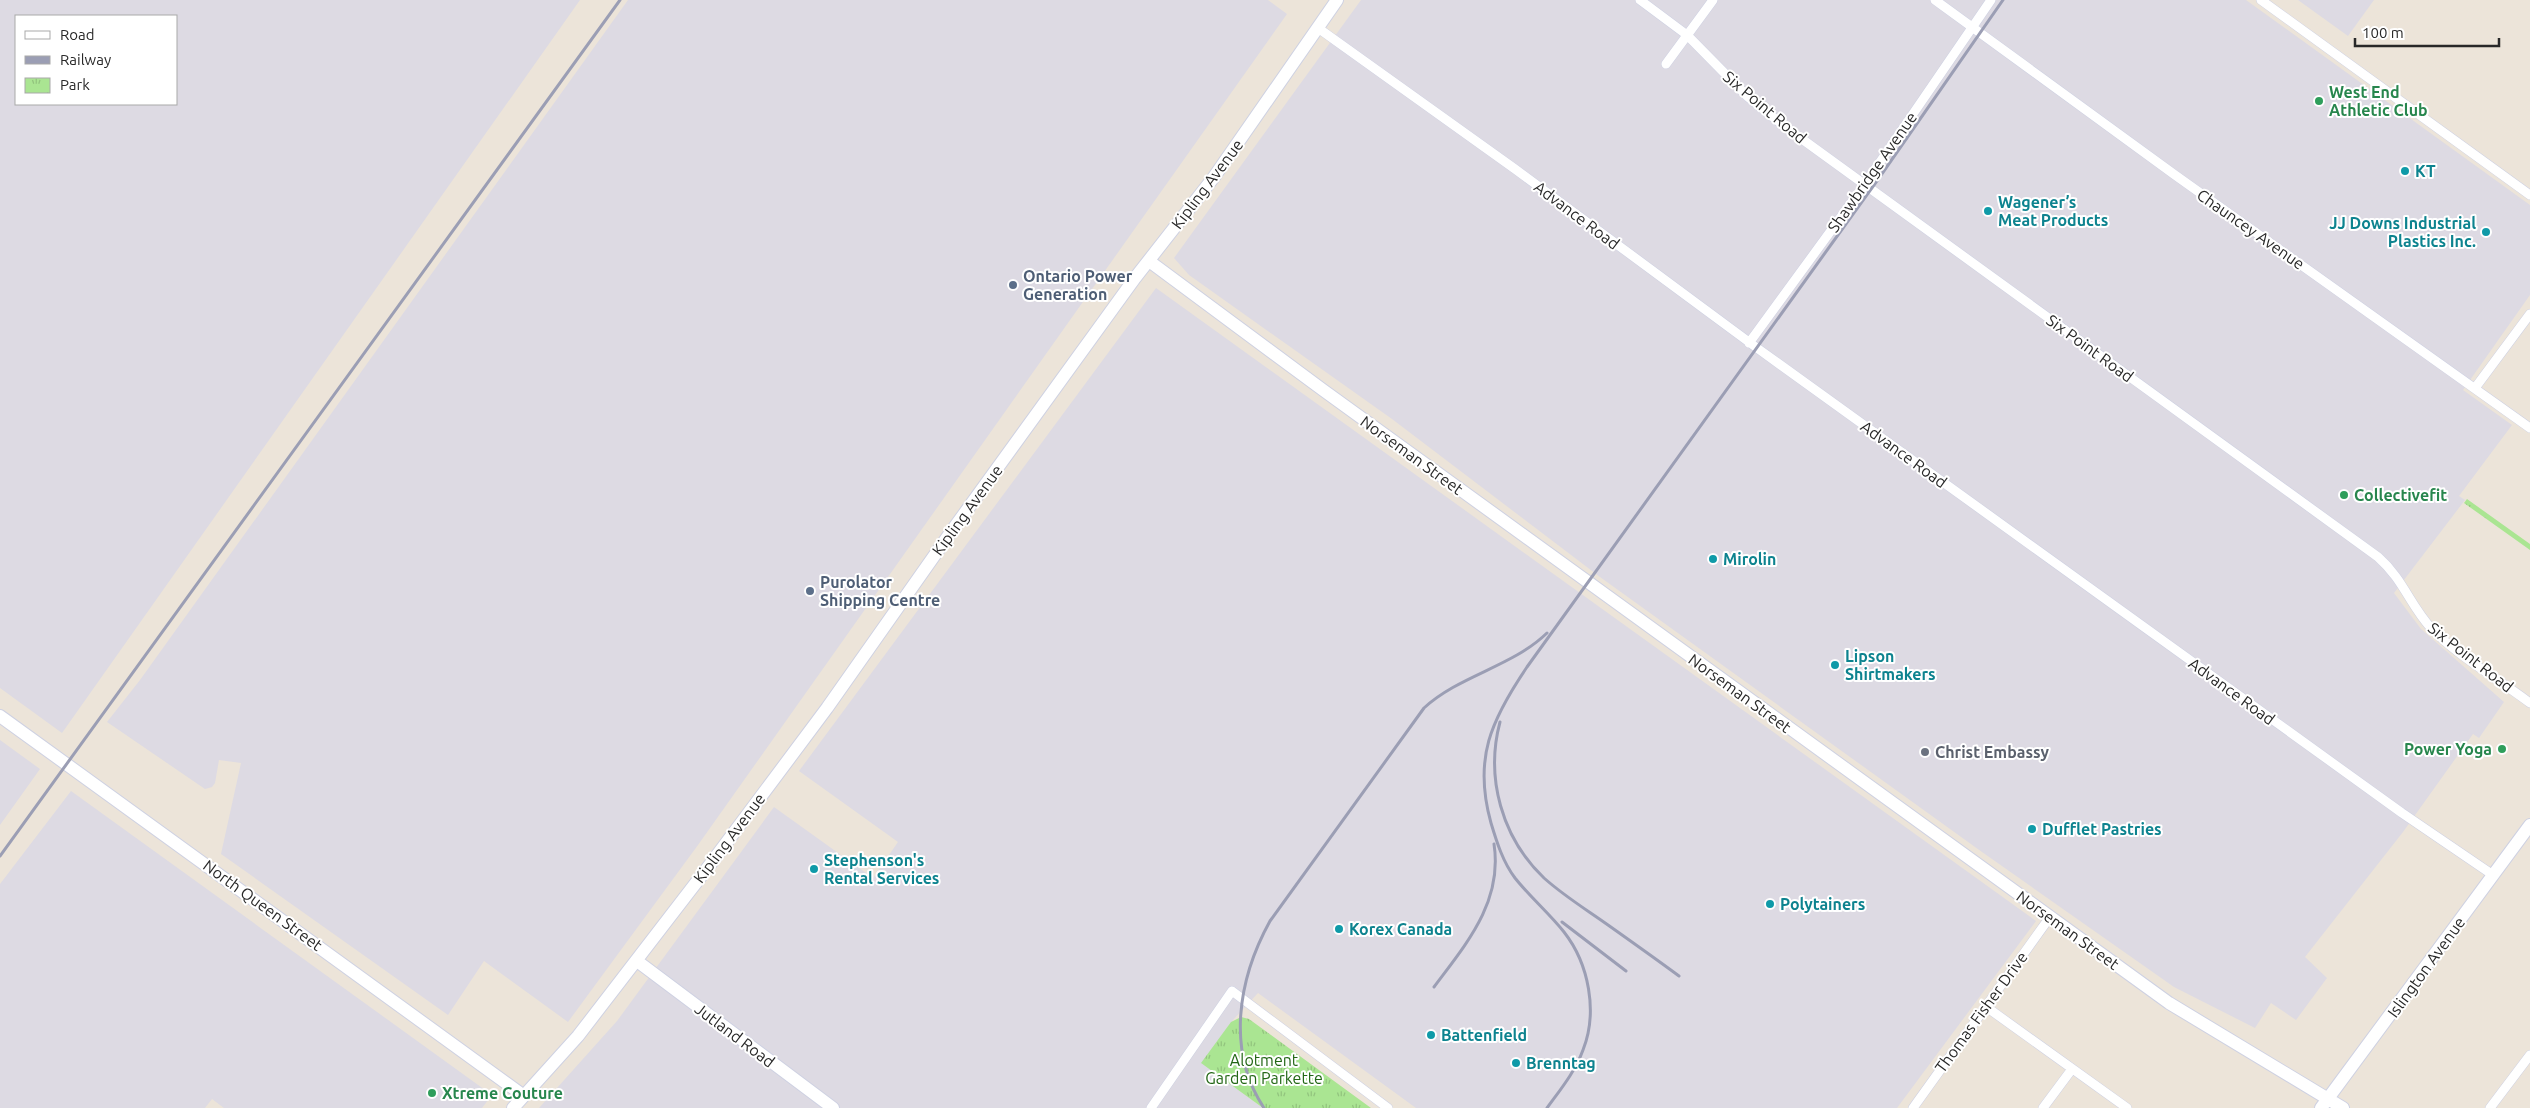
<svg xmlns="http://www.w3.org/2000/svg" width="2530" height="1108" font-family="Ubuntu,sans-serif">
<defs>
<pattern id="park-tufts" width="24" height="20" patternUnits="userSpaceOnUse" patternTransform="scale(1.25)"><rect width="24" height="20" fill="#aae592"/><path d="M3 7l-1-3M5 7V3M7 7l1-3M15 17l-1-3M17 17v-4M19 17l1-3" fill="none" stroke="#92c47e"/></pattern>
</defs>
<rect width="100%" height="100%" fill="#ece4d9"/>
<path fill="#dddae3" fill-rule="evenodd" d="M0,0H580L62,733L0,688ZM16,16H176V104H16Z
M628,0H1268L1287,14L698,845L568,1022L484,961L448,1015L221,854L241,763L219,760L215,783L212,787L205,789L107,722L140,680Z
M1361,0H2246L2530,205V295L2463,390L2512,425L2459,496L2465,500L2394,593L2421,629L2504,702L2479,738L2473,734L2403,832L2305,957L2327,978L2296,1020L2271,1003L2255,1028L2174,987L1982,852L1600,577L1392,419L1189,275L1174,258Z
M2298,0H2374L2348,36Z
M1156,288L2036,921L1897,1108H1416L1258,993L1233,1020L1202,1063L1263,1108H539L617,1021L774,807L873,878L898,842L799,771Z
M0,740L40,769L0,825Z
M71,791L492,1095L482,1108H224L212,1099L205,1108H0V884Z"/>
<path fill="url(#park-tufts)" d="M2467,499L2530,544V550L2464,503Z
M1241,1017L1249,1019L1371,1108H1263L1201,1063L1231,1022Z"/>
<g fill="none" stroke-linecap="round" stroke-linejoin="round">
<g stroke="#ced1e2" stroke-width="10">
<path id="street" d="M1640,0L1687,35L1748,97L1784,126L2378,557C2403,579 2410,605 2431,628C2455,654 2501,681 2530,703
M1935,0L2175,175L2530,428
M2261,0L2530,195
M1318,28L1515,169L1757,348L2402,813L2493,875
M1666,64L1713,0
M1749,343L1865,184L1991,0
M2475,388L2530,314
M1985,1006L2127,1108
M1151,1108L1232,991L1388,1108
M1913,1108L2050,917
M2043,1108L2072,1069
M2490,1108L2530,1055"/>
</g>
<g stroke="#ced1e2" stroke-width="14">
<path id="secondary" d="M1149,261L1323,390L2169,1003L2343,1108
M0,716L524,1096
M637,961L833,1108
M513,1108L578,1036L712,862L827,708L951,532L1135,278L1214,177L1337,0
M2321,1108L2530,825"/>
</g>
<use href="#street" stroke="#fff" stroke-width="9"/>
<use href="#secondary" stroke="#fff" stroke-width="12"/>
<path stroke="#9b9eb4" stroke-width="3" d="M1500,722C1485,778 1502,838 1544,878C1564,896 1587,910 1608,925C1632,942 1656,959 1679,976
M0,856L620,0
M1562,922L1626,971
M1434,987C1466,944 1503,902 1494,844
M1264,1108C1226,1051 1238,979 1270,921L1424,708C1460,675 1512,667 1547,633
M1547,1108C1560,1090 1575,1072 1583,1050C1598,1012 1589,964 1564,932C1549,913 1530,897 1515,878C1503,862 1497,843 1491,823C1473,759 1491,720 1527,667L1879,178L2003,0"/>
</g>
<g fill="#2e9e5b" stroke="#fff" stroke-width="2">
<circle cx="2319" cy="101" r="5"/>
<circle cx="2344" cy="495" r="5"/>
<circle cx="2502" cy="749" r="5"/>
<circle cx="432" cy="1093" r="5"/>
</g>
<g fill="#0f9aa8" stroke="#fff" stroke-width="2">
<circle cx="2405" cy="171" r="5"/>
<circle cx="1988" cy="211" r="5"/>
<circle cx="2486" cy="232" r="5"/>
<circle cx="1713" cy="559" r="5"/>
<circle cx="1835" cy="665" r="5"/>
<circle cx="2032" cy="829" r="5"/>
<circle cx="814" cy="869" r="5"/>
<circle cx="1770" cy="904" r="5"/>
<circle cx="1339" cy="929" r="5"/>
<circle cx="1431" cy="1035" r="5"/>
<circle cx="1516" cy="1063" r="5"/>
</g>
<g fill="#5c6f8a" stroke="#fff" stroke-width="2">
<circle cx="1013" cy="285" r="5"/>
<circle cx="810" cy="591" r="5"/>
</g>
<circle fill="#6b7280" stroke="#fff" stroke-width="2" cx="1925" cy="752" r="5"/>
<g text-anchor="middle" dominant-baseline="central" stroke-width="4" stroke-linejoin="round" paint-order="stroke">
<g font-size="16" font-weight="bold" fill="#27864d" stroke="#fff" text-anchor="start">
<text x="2329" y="92">West End<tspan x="2329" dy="18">Athletic Club</tspan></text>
<text x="2354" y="495">Collectivefit</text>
<text x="2492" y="749" text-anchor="end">Power Yoga</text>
<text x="442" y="1093">Xtreme Couture</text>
</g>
<g font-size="16" fill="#282828" stroke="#fff">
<text transform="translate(1765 107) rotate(40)">Six Point Road</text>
<text transform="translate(1872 172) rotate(-55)">Shawbridge Avenue</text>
<text transform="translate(1207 184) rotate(-53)">Kipling Avenue</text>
<text transform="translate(1577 215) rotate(37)">Advance Road</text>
<text transform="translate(2251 229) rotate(35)">Chauncey Avenue</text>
<text transform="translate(2090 348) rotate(36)">Six Point Road</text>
<text transform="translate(1904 454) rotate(36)">Advance Road</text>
<text transform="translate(1412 455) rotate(36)">Norseman Street</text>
<text transform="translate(967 510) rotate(-54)">Kipling Avenue</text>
<text transform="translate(2471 657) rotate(38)">Six Point Road</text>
<text transform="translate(2232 691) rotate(36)">Advance Road</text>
<text transform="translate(1740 693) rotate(36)">Norseman Street</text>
<text transform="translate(729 838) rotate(-53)">Kipling Avenue</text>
<text transform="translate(263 905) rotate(36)">North Queen Street</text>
<text transform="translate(2068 930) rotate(36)">Norseman Street</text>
<text transform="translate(2426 967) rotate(-54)">Islington Avenue</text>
<text transform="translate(1981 1012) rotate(-54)">Thomas Fisher Drive</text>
<text transform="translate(735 1035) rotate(37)">Jutland Road</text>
</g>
<g font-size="16" font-weight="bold" fill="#0d838f" stroke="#fff" text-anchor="start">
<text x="2415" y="171">KT</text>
<text x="1998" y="202">Wagener’s<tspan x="1998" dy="18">Meat Products</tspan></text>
<text x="2476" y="223" text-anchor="end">JJ Downs Industrial<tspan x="2476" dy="18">Plastics Inc.</tspan></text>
<text x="1723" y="559">Mirolin</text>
<text x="1845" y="656">Lipson<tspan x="1845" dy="18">Shirtmakers</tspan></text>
<text x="2042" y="829">Dufflet Pastries</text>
<text x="824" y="860">Stephenson's<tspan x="824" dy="18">Rental Services</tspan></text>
<text x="1780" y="904">Polytainers</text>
<text x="1349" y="929">Korex Canada</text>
<text x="1441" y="1035">Battenfield</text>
<text x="1526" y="1063">Brenntag</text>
</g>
<g font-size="16" font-weight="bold" fill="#4e5e75" stroke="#fff" text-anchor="start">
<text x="1023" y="276">Ontario Power<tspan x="1023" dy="18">Generation</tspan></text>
<text x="820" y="582">Purolator<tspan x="820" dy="18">Shipping Centre</tspan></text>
</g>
<g font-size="16" font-weight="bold" fill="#5b616d" stroke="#fff" text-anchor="start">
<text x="1935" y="752">Christ Embassy</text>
</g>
<g font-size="16" fill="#236716" stroke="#fff">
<text x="1264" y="1060">Alotment<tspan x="1264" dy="18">Garden Parkette</tspan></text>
</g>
</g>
<rect x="15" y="15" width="162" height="90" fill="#ffffff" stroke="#a9a9a9"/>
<rect x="25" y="31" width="25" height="8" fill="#ffffff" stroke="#a9a9a9"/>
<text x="60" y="40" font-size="15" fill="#282828">Road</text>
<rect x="25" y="56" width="25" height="8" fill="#9b9eb4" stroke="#a9a9a9"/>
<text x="60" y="65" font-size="15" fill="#282828">Railway</text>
<rect x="25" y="78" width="25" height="15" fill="url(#park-tufts)" stroke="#a9a9a9"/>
<text x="60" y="90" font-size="15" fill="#282828">Park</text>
<path d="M2355 38v8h144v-8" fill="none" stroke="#282828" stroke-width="2.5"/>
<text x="2362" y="38" font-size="15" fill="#282828" stroke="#ffffff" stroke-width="4" paint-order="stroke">100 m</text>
</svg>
